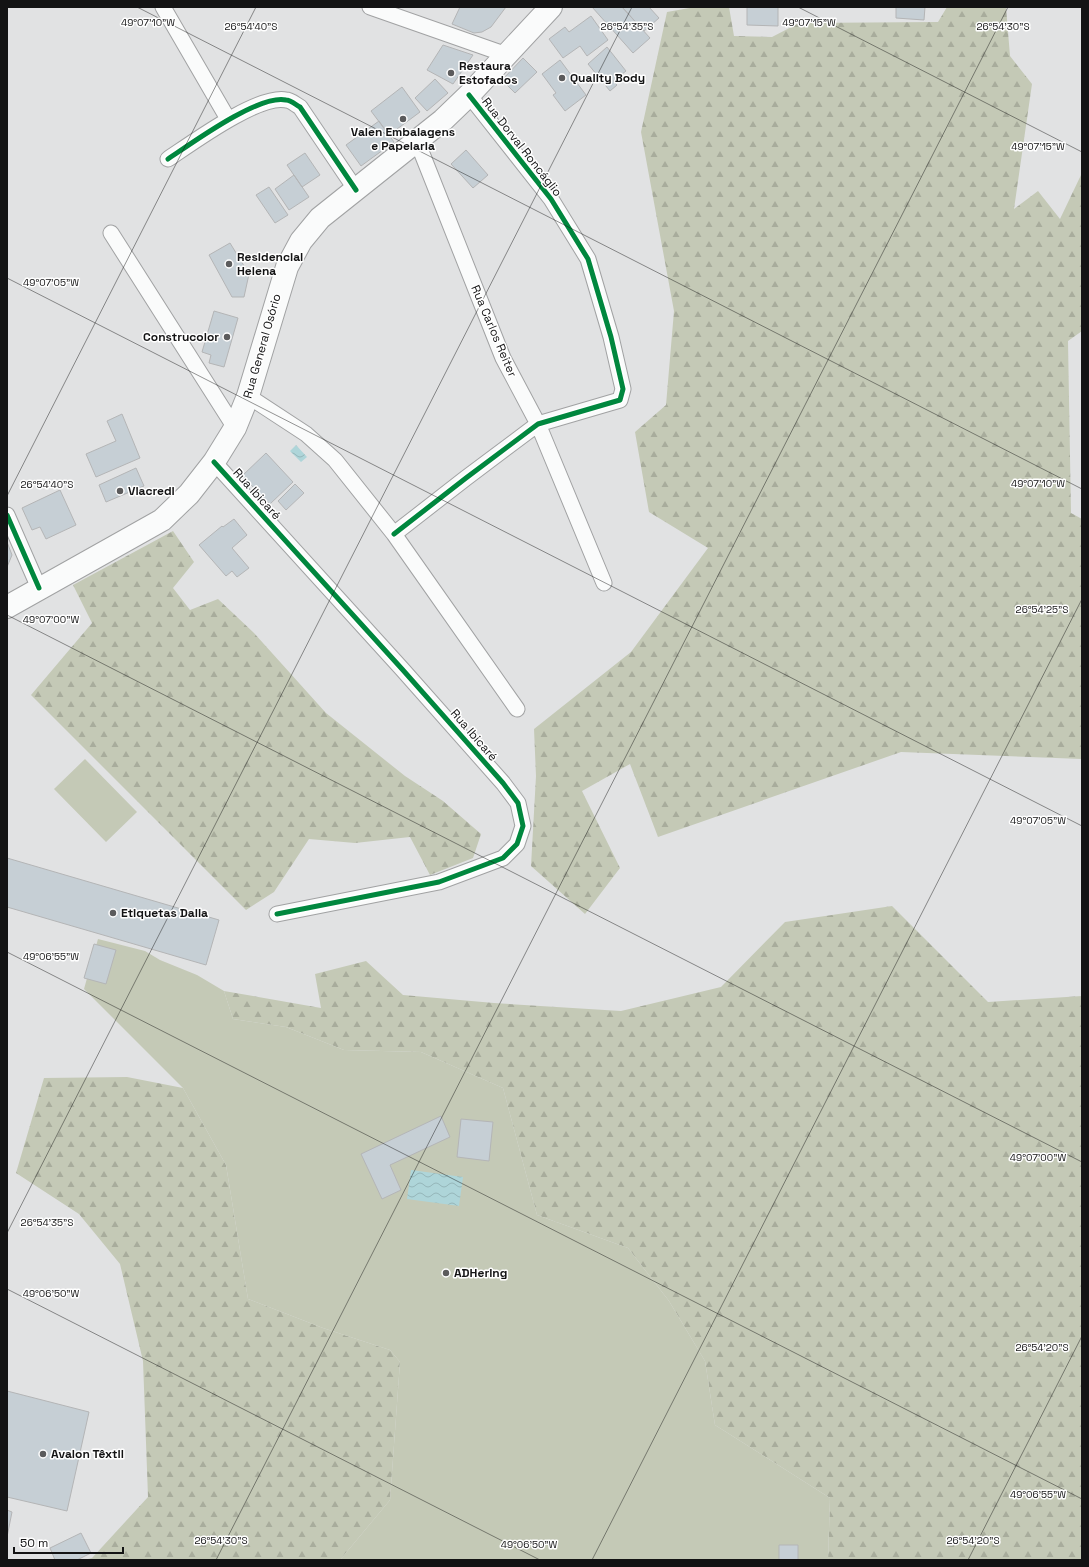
<svg xmlns="http://www.w3.org/2000/svg" width="1089" height="1567" font-family="'Space Grotesk',sans-serif">
<defs>
<pattern id="forest-firs" width="22" height="20" patternUnits="userSpaceOnUse"><rect width="22" height="20" fill="#c4c9b6"/><path d="M5 1l3.5 6h-7zM16 11l3.5 6h-7z" fill="#a8ac9c"/></pattern>
<pattern id="water-waves" width="16" height="10" patternUnits="userSpaceOnUse"><rect width="16" height="10" fill="#aed5d9"/><path d="M0 5q4-4 8 0t8 0" fill="none" stroke="#95b6b9"/></pattern>
</defs>
<rect width="100%" height="100%" fill="#e1e2e3"/>
<path fill="url(#forest-firs)" d="M695,7H729L734,36L772,37L799,23L938,22L947,7H1006L1010,56L1032,84L1014,209L1038,191L1060,219L1081,175L1082,177V331L1068,341L1071,513L1082,519V759L901,752L658,837L630,764L582,791L620,868L585,914L531,866L536,776L534,729L631,652L708,548L649,512L635,432L666,405L674,311L641,132L667,12Z
M173,531L194,562L173,588L190,610L218,599L254,633L326,713L405,776L443,801L481,834L473,858L430,875L410,837L355,843L309,839L274,892L246,910L31,695L92,623L73,585Z
M892,906L988,1002L1082,996V1560H828L830,1498L715,1425L705,1361L669,1301L628,1248L537,1215L503,1088L421,1052L344,1050L286,1027L233,1019L224,991L321,1008L315,974L366,961L403,995L494,1003L621,1011L721,987L785,922Z
M127,1077L183,1088L226,1165L248,1299L323,1328L390,1350L400,1362L390,1500L340,1560H84L92,1558L148,1497L143,1361L120,1264L79,1214L16,1173L44,1078Z"/>
<path fill="#c4c9b6" d="M85,759L137,812L106,842L54,789Z
M98,939L145,951L160,960L197,975L224,991L233,1019L286,1027L344,1050L421,1052L503,1088L537,1215L628,1248L669,1301L705,1361L715,1425L830,1498L828,1560H340L390,1500L400,1362L390,1350L323,1328L248,1299L226,1165L183,1088L84,989Z"/>
<path fill="url(#water-waves)" d="M296,445L307,457L301,462L290,451Z
M411,1170L463,1177L459,1206L407,1199Z"/>
<path fill="#c6cfd5" stroke="#b4b5b6" d="M460,7H506L491,27L482,32L474,33L452,24Z
M592,7H622L650,38L633,53Z
M622,7H649L659,18L644,31Z
M747,7H778V26L747,25Z
M896,7H925L924,20L896,18Z
M591,16L608,40L587,56L580,46L563,58L549,39L565,27L569,32Z
M443,45L473,55L453,84L427,70Z
M607,47L626,71L613,81L617,85L610,91L588,64Z
M523,58L537,72L515,93L502,80Z
M560,60L586,95L565,111L553,95L556,93L542,74Z
M435,79L448,93L427,111L415,98Z
M402,87L420,112L389,135L371,111Z
M379,121L394,142L361,166L346,145Z
M466,150L488,175L473,188L451,164Z
M305,153L320,175L302,187L287,165Z
M294,175L309,197L289,210L275,189Z
M269,187L288,215L275,223L256,195Z
M230,243L249,274L244,297H232L209,255Z
M214,311L238,318L224,367L209,363L211,355L202,352Z
M122,414L140,458L96,477L86,454L116,441L107,421Z
M266,453L293,482L270,504L242,476Z
M136,468L144,486L106,502L99,485Z
M295,484L304,493L286,510L278,501Z
M60,490L76,525L46,539L40,527L32,530L22,508Z
M234,519L247,535L232,548L249,568L237,577L232,571L226,576L199,545L222,526L223,527Z
M7,542L12,555L7,567Z
M7,858L219,920L206,965L7,907Z
M94,944L116,950L106,984L84,978Z
M441,1116L450,1137L390,1165L401,1190L382,1199L361,1154Z
M461,1119L493,1122L489,1161L457,1157Z
M7,1391L89,1412L67,1511L7,1497Z
M7,1510L12,1512L7,1537Z
M81,1533L91,1553L77,1560H55L50,1548Z
M779,1545H798V1560H779Z"/>
<g fill="none" stroke-linecap="round" stroke-linejoin="round">
<g stroke="#a1a2a3" stroke-width="17">
<path id="street" d="M163,7L228,119
M370,7L507,55
M417,141L503,358L538,424L604,583
M168,159C192,143 259,94 286,100C291,100 296,105 300,107L356,190
M111,233L235,428
M248,396L306,434L335,460L394,534L517,709
M214,462L402,669L503,783L518,803L523,826L517,844L503,858L439,882L277,914
M7,515L39,588
M394,534L466,478L538,424L620,400L623,389L611,337L588,259L551,199L469,95"/>
</g>
<g stroke="#a1a2a3" stroke-width="24">
<path id="primary" d="M7,607L162,520L189,494L214,462L235,428L248,396L287,267L301,241L320,218L443,120L469,95L551,7"/>
</g>
<use href="#street" stroke="#fafbfb" stroke-width="15"/>
<use href="#primary" stroke="#fafbfb" stroke-width="22"/>
<g stroke="#fff" stroke-width="8">
<path id="cycleway" d="M168,159C192,143 259,94 286,100C291,100 296,105 300,107L356,190
M214,462L402,669L503,783L518,803L523,826L517,844L503,858L439,882L277,914
M7,515L39,588
M394,534L466,478L538,424L620,400L623,389L611,337L588,259L551,199L469,95"/>
</g>
<use href="#cycleway" stroke="#00873e" stroke-width="5"/>
</g>
<path fill="none" stroke="#131314" stroke-width="1" stroke-opacity="0.45" d="M137,7L1082,489M798,7L1082,152M7,278L1082,826M7,496L256,7M7,615L1082,1162M7,952L1082,1499M7,1233L632,7M7,1289L540,1560M216,1560L1008,7M592,1560L1082,599M968,1560L1082,1336"/>
<g fill="#5b5b5c" stroke="#fff" stroke-width="1.5">
<circle cx="451" cy="73" r="4"/>
<circle cx="562" cy="78" r="4"/>
<circle cx="403" cy="119" r="4"/>
<circle cx="229" cy="264" r="4"/>
<circle cx="227" cy="337" r="4"/>
<circle cx="120" cy="491" r="4"/>
<circle cx="113" cy="913" r="4"/>
<circle cx="446" cy="1273" r="4"/>
<circle cx="43" cy="1454" r="4"/>
</g>
<g text-anchor="middle" dominant-baseline="central" stroke-width="3" stroke-linejoin="round" paint-order="stroke">
<g font-size="12" font-weight="bold" fill="#131314" stroke="#fff" text-anchor="start">
<text x="459" y="66">Restaura<tspan x="459" dy="14">Estofados</tspan></text>
<text x="570" y="78">Quality Body</text>
<text x="403" y="132" text-anchor="middle">Valen Embalagens<tspan x="403" dy="14">e Papelaria</tspan></text>
<text x="237" y="257">Residencial<tspan x="237" dy="14">Helena</tspan></text>
<text x="219" y="337" text-anchor="end">Construcolor</text>
<text x="128" y="491">Viacredi</text>
<text x="121" y="913">Etiquetas Dalla</text>
<text x="454" y="1273">ADHering</text>
<text x="51" y="1454">Avalon Têxtil</text>
</g>
<g font-size="12" fill="#131314" stroke="#fff">
<text transform="translate(522 147) rotate(52)">Rua Dorval Roncáglio</text>
<text transform="translate(494 331) rotate(67)">Rua Carlos Reiter</text>
<text transform="translate(262 346) rotate(-74)">Rua General Osório</text>
<text transform="translate(257 494) rotate(48)">Rua Ibicaré</text>
<text transform="translate(474 735) rotate(49)">Rua Ibicaré</text>
</g>
</g>
<g font-size="10" text-anchor="middle" fill="#131314" stroke="#fff" stroke-width="3" stroke-linejoin="round" paint-order="stroke">
<text x="148" y="26">49°07'10"W</text>
<text x="809" y="26">49°07'15"W</text>
<text x="251" y="30">26°54'40"S</text>
<text x="627" y="30">26°54'35"S</text>
<text x="1003" y="30">26°54'30"S</text>
<text x="1038" y="150">49°07'15"W</text>
<text x="51" y="286">49°07'05"W</text>
<text x="1038" y="487">49°07'10"W</text>
<text x="47" y="488">26°54'40"S</text>
<text x="1042" y="613">26°54'25"S</text>
<text x="51" y="623">49°07'00"W</text>
<text x="1038" y="824">49°07'05"W</text>
<text x="51" y="960">49°06'55"W</text>
<text x="1038" y="1161">49°07'00"W</text>
<text x="47" y="1226">26°54'35"S</text>
<text x="51" y="1297">49°06'50"W</text>
<text x="1042" y="1351">26°54'20"S</text>
<text x="1038" y="1498">49°06'55"W</text>
<text x="221" y="1544">26°54'30"S</text>
<text x="973" y="1544">26°54'20"S</text>
<text x="529" y="1548">49°06'50"W</text>
</g>
<rect width="1089" height="1567" fill="none" stroke="#131314" stroke-width="16"/>
<path d="M14 1547v6h109v-6" fill="none" stroke="#131314" stroke-width="2"/>
<text x="20" y="1547" font-size="12" fill="#131314" stroke="#ffffff" stroke-width="3" paint-order="stroke">50 m</text>
</svg>
